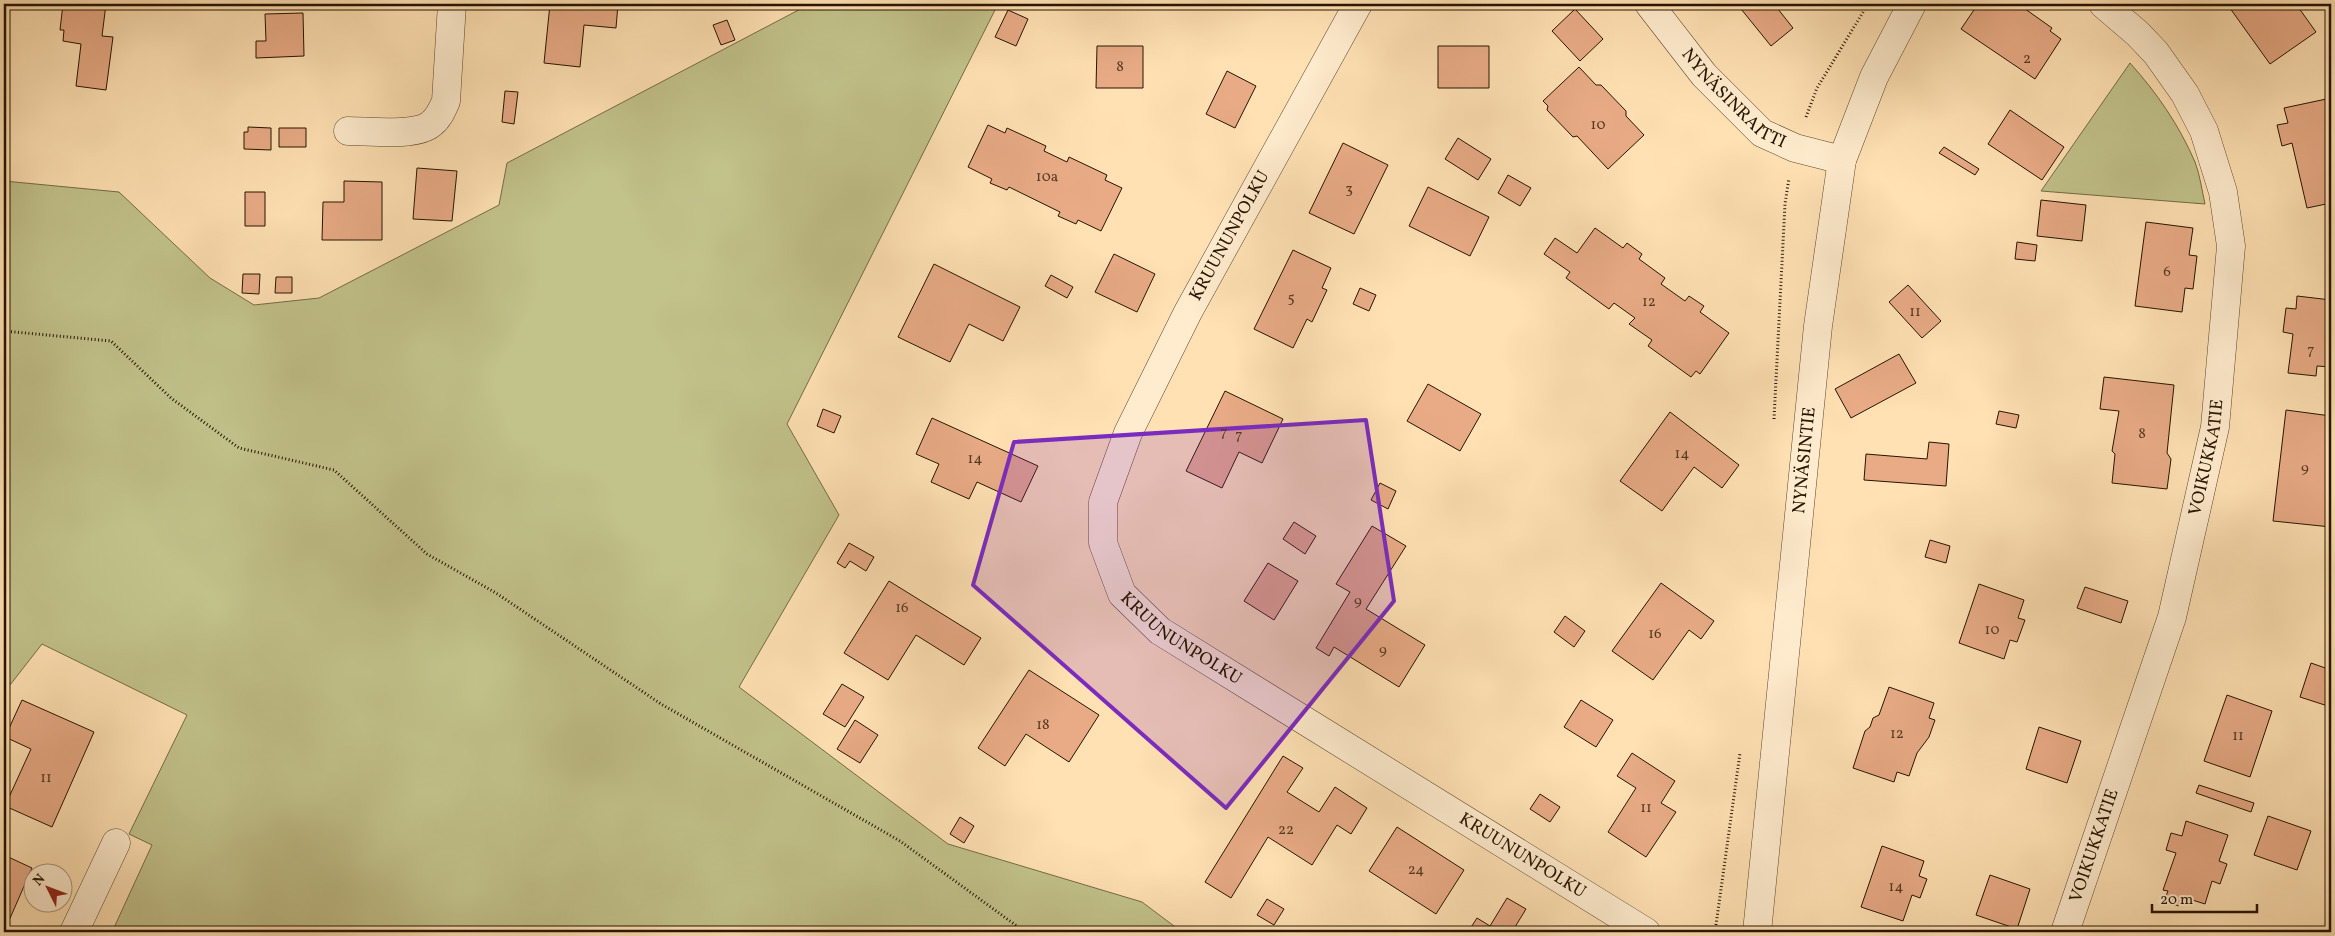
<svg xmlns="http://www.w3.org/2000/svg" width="2335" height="936" font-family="Vollkorn,serif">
<rect width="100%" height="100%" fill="#ffe1b3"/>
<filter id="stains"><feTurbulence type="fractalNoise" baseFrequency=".004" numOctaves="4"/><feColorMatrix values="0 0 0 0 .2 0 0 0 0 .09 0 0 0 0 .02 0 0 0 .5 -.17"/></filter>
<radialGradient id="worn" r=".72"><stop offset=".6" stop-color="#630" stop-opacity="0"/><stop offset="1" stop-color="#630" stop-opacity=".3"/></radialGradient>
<path fill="#c2c28b" stroke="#746b46" d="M810,4H998L787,424L839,515L739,687L948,844L1142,902L1182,932H112L152,845L129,834L187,715L42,644L10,685L4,681V181L119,192L210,278L254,305L319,298L499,205L507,163Z
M2130,63C2157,93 2179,125 2195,162C2200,175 2202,191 2205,204L2041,191Z"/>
<path fill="#e8ab86" stroke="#261400" d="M63,4H106L102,36L113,37L106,90L76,86L81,44L63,41L64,30H60Z
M550,4H618L616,28L584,25L580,67L544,63Z
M1737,4H1774L1793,28L1771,46Z
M1978,4H2009L2018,10L2021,6L2052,28L2050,31L2061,39L2035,79L1961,29Z
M2227,4H2296L2316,32L2270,64Z
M1575,9L1603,39L1580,61L1552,31Z
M1008,10L1028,19L1016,46L995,37Z
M303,13L304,56L256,58V41H266L265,14Z
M727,20L735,40L721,45L713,25Z
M1097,46H1143V88H1096Z
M1438,46H1489V88H1438Z
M1579,67L1596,85H1601L1626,111V116L1644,135L1608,169L1577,136L1573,137L1547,110L1548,106L1543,101Z
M1227,71L1256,86L1235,128L1206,114Z
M505,91L518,92L514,124L502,122Z
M2331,98V203L2307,208L2292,143L2282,146L2277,125L2288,123L2284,108Z
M2010,110L2064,147L2042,180L1988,144Z
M988,125L1005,133L1007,128L1046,146L1044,151L1067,162L1069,157L1107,175L1105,180L1122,188L1101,231L1078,220L1076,224L1058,216L1060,212L1009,187L1007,190L990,183L992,179L968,167Z
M248,127L271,128V150L244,149V132H248Z
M279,128H306V147H279Z
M1458,138L1491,159L1478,180L1445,159Z
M1343,143L1388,165L1354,234L1309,213Z
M1944,147L1979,169L1975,175L1939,153Z
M417,168L457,171L452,221L413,219Z
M1508,175L1531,188L1520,206L1498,193Z
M344,181L382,182V240H322L323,202H344Z
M1428,187L1489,217L1470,256L1409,226Z
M245,192H265V226H245Z
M2041,200L2086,205L2082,241L2037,236Z
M2146,222L2193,228L2189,255L2197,256L2193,289L2185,288L2182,312L2135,306Z
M1595,228L1623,248L1627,243L1642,254L1639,259L1665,278L1661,284L1685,301L1689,296L1704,306L1700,312L1729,333L1700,374L1696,371L1691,377L1648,346L1652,340L1629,324L1635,318L1614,303L1609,309L1566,278L1570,272L1544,254L1555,238L1577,253Z
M2017,242L2037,245L2035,261L2015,259Z
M1293,250L1331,268L1322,288L1327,290L1312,322L1307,319L1293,348L1254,329Z
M1114,254L1155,274L1137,312L1095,292Z
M934,264L1020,307L1003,341L969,324L950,362L898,337Z
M243,274H260L259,294L242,293Z
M1051,275L1073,287L1067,298L1045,286Z
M276,277H292V293H275Z
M1908,285L1941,321L1922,338L1889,302Z
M1360,288L1376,295L1369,311L1353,304Z
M2297,296L2331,300V367L2317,366L2316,376L2288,373L2293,334L2283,332L2286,308L2296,309Z
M1899,354L1916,383L1851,418L1835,389Z
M2104,377L2174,385L2167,453L2171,459L2167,489L2112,483L2115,454L2112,451L2119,411L2100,409Z
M1428,384L1481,414L1460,451L1407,421Z
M1225,391L1283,419L1262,463L1239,452L1222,488L1186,471Z
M823,409L841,416L834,433L817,426Z
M2286,410L2331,416V527L2273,521Z
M1999,411L2019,415L2016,428L1996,424Z
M1670,412L1739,465L1722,488L1694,467L1662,511L1620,481Z
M932,418L1038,466L1021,502L977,482L969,499L931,482L939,464L916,454Z
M1929,442L1949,444L1946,486L1864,480L1866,454L1927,459Z
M1380,483L1396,491L1388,509L1371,500Z
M1294,522L1316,536L1305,554L1283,539Z
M1372,526L1406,546L1366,609L1425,645L1399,687L1334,647L1329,656L1316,648L1350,592L1336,584Z
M1930,540L1950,546L1946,563L1925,557Z
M849,543L874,557L866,571L850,561L845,568L837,563Z
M1268,563L1298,581L1274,620L1244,601Z
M889,581L981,638L964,665L916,635L888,680L844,653Z
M1661,583L1714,621L1701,639L1689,630L1653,680L1612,651Z
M1979,584L2024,600L2018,618L2025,620L2017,642L2010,640L2004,659L1959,643Z
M2085,587L2128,601L2121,623L2077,608Z
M1565,616L1585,631L1574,647L1554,632Z
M2311,663L2331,670V707L2300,697Z
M1029,670L1099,715L1069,762L1026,734L1005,766L978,748Z
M842,684L864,697L845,727L823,714Z
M1889,687L1934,703L1929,718L1935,720L1929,737L1917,753L1909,776L1897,772L1894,782L1853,768L1865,731L1870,727L1873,718L1879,715Z
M2227,695L2272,711L2250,777L2204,761Z
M22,700L94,732L52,827L5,806L31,749L5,737Z
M1581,700L1613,720L1596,747L1564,727Z
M855,720L878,735L860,763L837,749Z
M2039,727L2081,741L2067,783L2026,769Z
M1632,753L1675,781L1661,803L1676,812L1646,857L1608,832L1636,788L1617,776Z
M1283,756L1303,768L1287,792L1319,812L1335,787L1367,808L1351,834L1337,825L1312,865L1268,837L1231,898L1205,882Z
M2199,785L2254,803L2251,812L2196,793Z
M1540,794L1560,807L1550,822L1530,809Z
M2268,816L2311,831L2297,870L2254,855Z
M960,817L974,826L964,843L950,834Z
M2186,821L2228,835L2219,861L2227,864L2220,884L2212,881L2205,904L2183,897L2179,906L2164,901L2168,891L2163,890L2176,853L2166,850L2171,833L2182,836Z
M1397,827L1464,870L1436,914L1369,871Z
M1882,846L1924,861L1919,876L1927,879L1920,898L1912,895L1903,921L1861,907Z
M4,855L32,868L4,932Z
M1990,875L2030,889L2017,929L1976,915Z
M1507,898L1526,909L1512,932H1468L1477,918L1490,926Z
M1267,899L1284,909L1274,925L1257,915Z"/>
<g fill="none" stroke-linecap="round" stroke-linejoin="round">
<g stroke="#5c472d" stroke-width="29">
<g id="minor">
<path id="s1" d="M1358,4L1188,312L1128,433L1103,502V543L1122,594L1160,631L1646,932"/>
<path id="s2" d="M1649,4L1704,75L1762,133L1795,148L1842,160"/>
<path d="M348,131C369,131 415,137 431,124C439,118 442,110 446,101L452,4"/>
<path d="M74,932L116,843"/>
<path id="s3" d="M1757,932L1818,326L1842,160L1874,77L1912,4"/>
<path id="s4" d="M2065,932L2172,617L2215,427L2231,246L2223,192L2204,131L2185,94L2156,53L2138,34L2103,4"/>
</g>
</g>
<path stroke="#261400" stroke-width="3" stroke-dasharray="1 2.5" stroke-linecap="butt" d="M1806,117L1817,88L1868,4
M4,331L111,341L171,398L239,448L334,470L427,554L496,593L661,704L900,841L1025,932
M1774,419L1785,204L1789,178
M1715,932L1740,753"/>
<use href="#minor" stroke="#ffecce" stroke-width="28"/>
</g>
<path fill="#7b2cbf" fill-opacity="0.2" stroke="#7b2cbf" stroke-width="4" stroke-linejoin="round" d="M1366,420L1394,601L1226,808L973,585L1014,442Z"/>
<g text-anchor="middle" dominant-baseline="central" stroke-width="4" stroke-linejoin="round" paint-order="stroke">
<g font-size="15" fill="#563a22">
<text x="2027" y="59">2</text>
<text x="1120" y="67">8</text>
<text x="1598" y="125">10</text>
<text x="1047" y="177">10a</text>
<text x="1349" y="189">3</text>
<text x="2167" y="272">6</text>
<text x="1291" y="298">5</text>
<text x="1649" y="302">12</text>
<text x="1915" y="312">11</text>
<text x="2311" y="350">7</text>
<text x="1224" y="432">7</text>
<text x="2142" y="434">8</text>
<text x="1239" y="435">7</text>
<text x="1682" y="454">14</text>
<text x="975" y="459">14</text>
<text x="2305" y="468">9</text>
<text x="1358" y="601">9</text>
<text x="902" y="608">16</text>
<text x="1992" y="630">10</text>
<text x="1655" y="634">16</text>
<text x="1383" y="650">9</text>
<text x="1043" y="725">18</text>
<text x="1897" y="734">12</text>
<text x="2238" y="736">11</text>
<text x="46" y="778">11</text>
<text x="1646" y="808">11</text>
<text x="1286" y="830">22</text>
<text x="1416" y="870">24</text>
<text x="1896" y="887">14</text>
</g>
<g font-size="18" fill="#261400" stroke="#ffecce">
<text stroke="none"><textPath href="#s2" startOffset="128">NYNÄSINRAITTI</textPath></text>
<text transform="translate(1230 236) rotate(-61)">KRUUNUNPOLKU</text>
<text stroke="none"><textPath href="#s4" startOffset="496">VOIKUKKATIE</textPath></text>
<text stroke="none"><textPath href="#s3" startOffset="474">NYNÄSINTIE</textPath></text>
<text stroke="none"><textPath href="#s1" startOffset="730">KRUUNUNPOLKU</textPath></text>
<text stroke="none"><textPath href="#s4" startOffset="91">VOIKUKKATIE</textPath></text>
<text stroke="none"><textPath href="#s1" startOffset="1135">KRUUNUNPOLKU</textPath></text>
</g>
</g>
<rect width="2335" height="936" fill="none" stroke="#ffe1b3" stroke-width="20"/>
<rect x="5" y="5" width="2325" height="926" fill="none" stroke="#261400" stroke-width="2.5"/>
<rect x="10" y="10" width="2315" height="916" fill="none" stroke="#261400"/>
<g transform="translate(48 888) rotate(312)"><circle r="24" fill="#ffecce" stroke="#a8967c"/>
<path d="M0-4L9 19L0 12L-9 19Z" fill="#8f2418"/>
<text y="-8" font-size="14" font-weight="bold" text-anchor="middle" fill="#261400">N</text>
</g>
<path d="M2152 904v8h105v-8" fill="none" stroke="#261400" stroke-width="2.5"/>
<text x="2160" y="904" font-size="15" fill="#261400" stroke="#ffecce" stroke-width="4" paint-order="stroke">20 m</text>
<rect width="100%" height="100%" filter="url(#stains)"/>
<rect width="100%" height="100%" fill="url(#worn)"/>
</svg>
